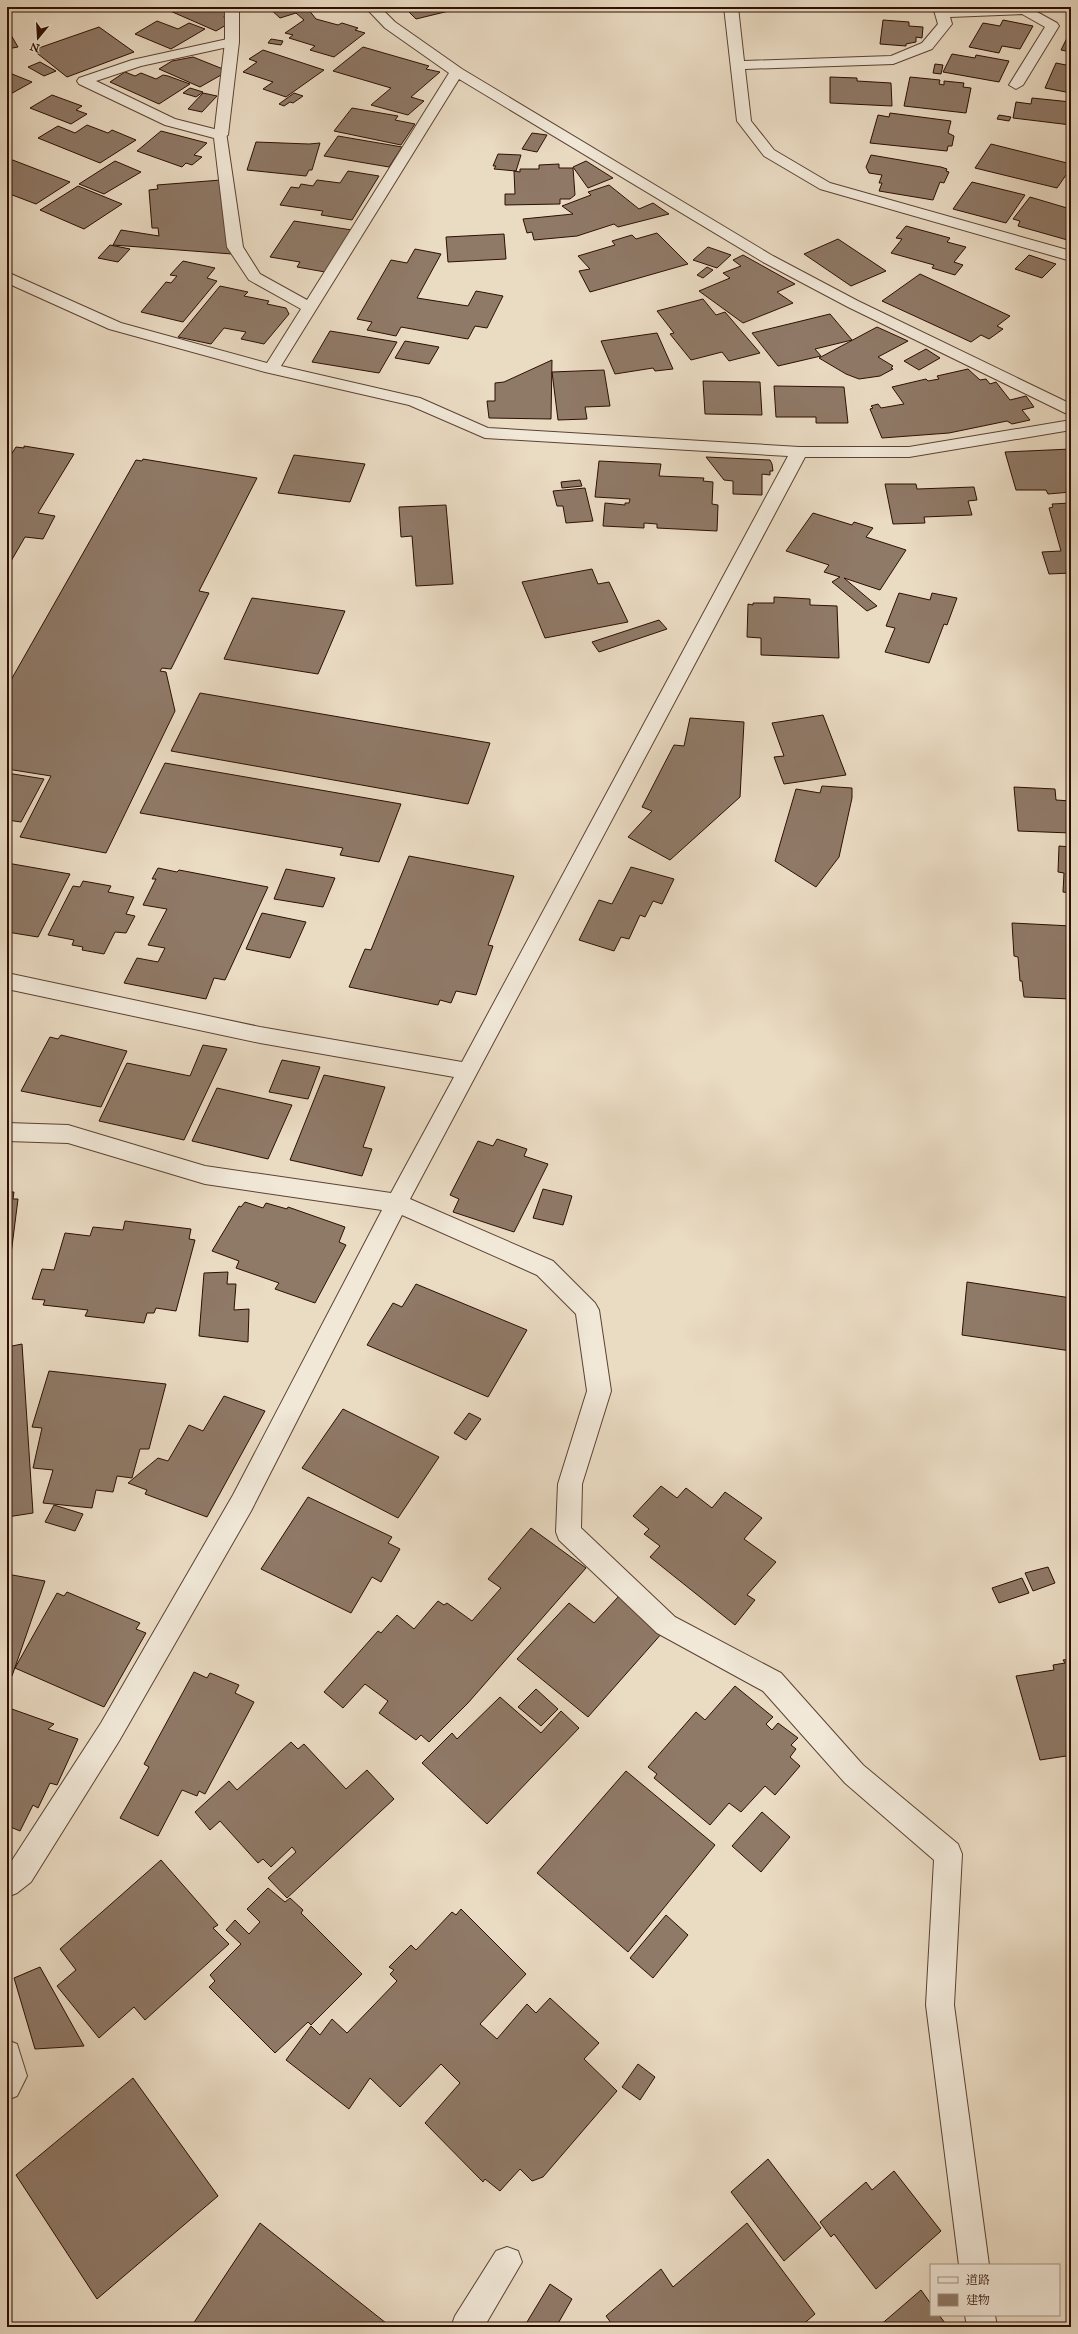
<svg xmlns="http://www.w3.org/2000/svg" width="1078" height="2334" font-family="'IM FELL Great Primer','Noto Serif JP',serif">
<rect width="100%" height="100%" fill="#eadbc3"/>
<filter id="stains"><feTurbulence type="fractalNoise" baseFrequency=".005" numOctaves="4"/><feColorMatrix values="0 0 0 0 .2 0 0 0 0 .09 0 0 0 0 .02 0 0 0 .5 -.17"/></filter>
<radialGradient id="worn" r=".72"><stop offset=".6" stop-color="#630" stop-opacity="0"/><stop offset="1" stop-color="#630" stop-opacity=".3"/></radialGradient>
<path fill="#8f7967" stroke="#2d0f03" d="M161,7H230L229,15L224,16L226,25L216,31Z
M268,7H323L308,9L316,19L338,25L342,23L358,28L355,30L365,33L334,57L310,50L315,46L289,38L293,35L285,33L304,20L296,13L280,18Z
M404,7H445L449,11L416,19Z
M883,20L909,22V26L923,27L922,38L916,37V42L906,44V46L880,44Z
M1003,20L1033,26L1020,49L1002,46L999,53L969,47L983,23L1000,26Z
M157,21L178,29L189,23L205,29L171,49L135,34Z
M99,27L134,52L67,77L33,50Z
M1071,30V52L1061,50Z
M11,35L18,47L7,49V36Z
M271,39L283,41L281,45L268,43Z
M363,47L429,66L426,69L440,72L411,97L424,101L408,115L371,105L391,88L333,71Z
M263,50L324,70L286,97L263,89L273,82L243,72L257,62L249,59Z
M952,54L975,58L976,55L1009,61L999,82L943,72Z
M193,57L228,71L200,87L159,69L172,61Z
M40,62L56,71L44,76L28,67Z
M1056,63L1071,66V93L1045,88Z
M935,64L943,65L941,74L933,73Z
M7,72L32,82L7,96Z
M125,72L135,76L141,73L156,79L163,75L168,76L190,84L159,104L110,82Z
M830,77L857,78V81L891,83L892,106L830,103Z
M910,77L940,80L939,84L944,85V81L964,83L963,87L971,88L966,113L904,106Z
M190,88L203,92L196,97L183,93Z
M203,93L217,96L202,112L188,109Z
M294,93L303,96L293,103L290,102L284,106L279,104Z
M52,95L82,106L76,110L87,114L71,124L30,108Z
M1032,98L1071,102V125L1013,118L1016,102L1031,104Z
M352,108L398,116L395,120L415,124L401,145L334,131Z
M890,113L951,121L948,133L954,136L952,146H948L947,151L870,143L878,115L889,117Z
M999,115L1011,117L1009,121L997,119Z
M87,125L108,133L112,130L136,140L100,163L38,138L58,126L75,133Z
M161,131L207,143L194,155L202,157L192,165L186,163L182,167L137,151Z
M532,133L547,135L537,152L522,149Z
M338,136L402,147L389,167L324,156Z
M256,142L309,144L320,143L312,170H309L306,176L247,170Z
M991,144L1071,164V176L1066,175L1057,188L975,168Z
M498,154L521,155L516,171L494,169L496,166H493Z
M871,155L941,167L947,169L946,171L949,172L944,183L940,182L933,200L879,191L882,183H879L882,175L869,173L866,167Z
M10,159L70,182L36,204L7,193V161Z
M115,161L141,172L104,194L79,184Z
M586,161L613,178L588,188L573,167Z
M559,164V168H573L575,195L570,199H560V204L505,205V194H515L514,171L520,172V169H539V165Z
M348,171L379,176L352,220L321,215L323,211L280,205L291,187L299,188L301,184L313,186L317,180L340,183Z
M221,180L232,254L113,245L121,230L159,236L158,228H152L149,190L158,189L157,185Z
M972,182L1025,195L1006,223L953,209Z
M609,185L639,209L653,203L669,214L618,227L614,224L577,236L534,240L532,232L527,233L523,219L573,214L562,206L591,195L588,192Z
M78,186L122,204L84,229L40,210Z
M1030,197L1067,208L1068,206L1071,207V241L1018,226L1020,221L1013,219Z
M294,221L352,230L325,272L297,267L300,262L270,257Z
M906,226L950,238L947,242L966,247L954,262L963,265L955,275L932,268L934,265L891,253L902,239L896,238Z
M657,233L688,264L590,292L579,271L590,269L578,256L615,245L612,241L632,235L636,239Z
M504,234L506,259L448,262L446,237Z
M838,239L886,271L851,286L804,254Z
M110,245L130,249L118,262L98,258Z
M708,247L731,255L717,268L693,260Z
M415,249L441,254L417,298L468,306L476,291L503,296L487,328L475,326L468,339L401,327L396,336L367,330L372,322L357,319L391,260L407,263Z
M743,255L795,284L777,292L793,303L743,323L699,291L730,278L723,273L741,266L733,260Z
M1029,255L1056,264L1042,278L1015,269Z
M183,261L215,268L207,278L217,281L183,322L141,312L166,282L171,283L177,276L170,275Z
M707,267L713,270L703,278L697,275Z
M920,274L1010,316L997,326L1003,329L989,339L981,335L971,342L882,301Z
M220,286L248,292L244,296L269,301L267,304L286,308L289,314L264,344L241,339L246,332L224,328L211,344L178,337Z
M703,299L716,315L725,312L760,353L729,361L722,352L691,360L670,334L674,333L657,311Z
M830,314L852,340L815,349L821,356L778,366L752,333Z
M877,327L908,341L878,357L893,366L891,368L893,369L880,376L859,379L846,374L819,358Z
M330,331L397,342L379,373L312,362Z
M657,333L673,369L655,371L653,368L615,374L601,341Z
M405,341L439,347L429,364L395,358Z
M926,349L940,358L919,370L904,361Z
M552,360L551,419L489,418L487,401H495V383L504,382Z
M968,369L980,380L986,379L990,384L996,382L1010,400L1026,396L1034,407L1022,410L1030,420L1012,424L1007,421L949,433L882,438L870,409L873,408L871,406L878,404L881,408L904,404L892,387L926,379L928,381L939,379L937,376Z
M604,370L610,406L585,407L587,419L558,420L552,372Z
M703,381L760,382L762,415L705,414Z
M774,386L844,387L848,423H816V417H776Z
M24,446L74,454L38,513L55,516L43,539L25,537L7,568V461L16,447L24,448Z
M1071,449V492L1048,494L1046,490H1016L1005,452Z
M294,455L365,464L350,502L278,493Z
M706,457L770,460L772,464L773,471H770V475L762,474V495L733,494V481L724,480Z
M143,459L257,478L199,591L209,593L171,669L162,668L160,671L166,672L175,711L106,853L20,837L51,776L7,769V687L136,460L142,461Z
M599,461L661,464L659,476L704,478L703,481L713,482L712,504L718,505L717,531L657,528V524L644,523V528L603,526L605,503L625,505V503H629L630,499L595,497Z
M580,480L582,486L562,488L561,482Z
M885,484H916L917,489L974,487L977,500L968,501L972,515L924,517L925,523L893,524Z
M585,488L593,521L566,523L563,506H557L553,491Z
M1071,503V573L1049,574L1042,552L1061,551L1049,508L1053,507L1052,504Z
M446,505L453,584L416,586L412,536L401,537L399,507Z
M813,513L852,525L854,522L873,528L866,537L906,550L880,590L844,578L877,606L867,611L832,582L840,577L824,572L829,565L786,551Z
M592,569L598,584L609,582L628,622L545,638L522,582Z
M899,593L930,600L932,593L957,598L947,625L944,624L929,663L885,652L895,628L886,626Z
M774,597L810,599V605L837,606L839,658L761,655V638L747,637L748,604L753,605V603H774Z
M252,598L345,611L318,674L224,659Z
M659,620L667,629L599,652L592,642Z
M200,693L490,743L468,804L171,751Z
M823,715L846,775L784,784L774,757L784,756L772,723Z
M690,718L744,722L740,797L670,860L628,837L652,811L642,807L674,745L684,746Z
M165,763L401,804L379,862L340,855L343,848L140,813Z
M7,773L44,779L21,822L7,820Z
M822,786L852,788V798L839,857L816,887L775,861L796,789L820,793Z
M1014,787L1055,789L1056,800L1071,801V833L1018,831Z
M1071,838V893L1063,892L1064,873L1058,872L1059,846L1071,847Z
M409,856L514,876L488,945L493,946L476,995L456,991L451,1003L440,1000L438,1005L349,987L365,949L371,950Z
M7,863L70,874L38,937L7,932Z
M631,867L674,879L662,904L653,901L645,917L640,915L629,939L621,937L614,951L579,940L599,900L612,904Z
M158,868L177,872L179,870L268,887L225,980L214,978L206,999L124,983L137,958L158,962L165,948L148,945L167,909L143,905L156,879H152Z
M286,869L335,878L323,907L274,899Z
M83,881L111,886L108,892L134,897L126,914L135,916L126,933L115,932L104,954L82,950L83,947L72,945L74,940L48,935L73,886L80,887Z
M262,913L306,922L290,958L246,949Z
M1012,923L1071,926V999L1024,997L1022,981H1020L1018,957L1014,956Z
M61,1035L127,1051L101,1107L21,1091L50,1037L58,1039Z
M203,1045L227,1049L184,1140L99,1121L127,1063L190,1076Z
M282,1060L320,1067L308,1099L269,1092Z
M324,1075L385,1087L363,1147L372,1149L362,1176L290,1160Z
M217,1088L292,1105L268,1159L192,1141Z
M497,1139L527,1149L524,1156L548,1164L514,1232L453,1212L459,1199L450,1195L478,1141L493,1146Z
M543,1189L572,1196L563,1225L533,1218Z
M7,1192H14L13,1199H18L7,1286Z
M245,1202L263,1208L266,1203L287,1209L288,1207L345,1227L339,1242L346,1245L315,1303L275,1289L279,1283L236,1268L239,1261L212,1251L239,1206L241,1207Z
M125,1221L191,1229L189,1239L195,1240L176,1311L156,1308L154,1313H147L144,1323L85,1316L88,1310L43,1305L45,1300L32,1299L42,1269L54,1270L65,1233L90,1236L93,1227L123,1230Z
M228,1272L227,1284H236L234,1310L249,1309L248,1342L199,1336L204,1273Z
M967,1282L1071,1298V1351L962,1335Z
M416,1284L527,1330L488,1397L367,1345L393,1303L402,1307Z
M22,1344L33,1513L7,1517V1347Z
M49,1371L166,1384L149,1449H140L132,1478L117,1476L113,1492L96,1490L92,1508L43,1503L53,1470L33,1468L42,1428L32,1427Z
M224,1396L265,1411L207,1517L145,1494L147,1490L128,1483L158,1458L168,1461L189,1425L203,1431Z
M343,1409L439,1457L398,1518L302,1468Z
M469,1413L481,1419L466,1440L454,1433Z
M661,1486L677,1498L686,1488L712,1508L725,1492L762,1518L744,1539L776,1562L747,1595L755,1600L735,1625L650,1557L660,1546L644,1534L649,1529L633,1516Z
M308,1497L392,1537L388,1543L400,1549L381,1582L372,1577L351,1613L261,1569Z
M54,1505L83,1514L75,1531L45,1522Z
M531,1528L586,1568L468,1703L429,1742L421,1735L416,1740L379,1713L388,1701L365,1684L343,1708L324,1692L378,1631L381,1633L397,1615L414,1629L438,1601L444,1605L447,1603L472,1621L501,1588L488,1579Z
M1048,1567L1055,1583L1033,1591L1025,1573Z
M7,1574L45,1581L12,1676L7,1675Z
M1022,1578L1029,1593L999,1603L992,1588Z
M67,1592L140,1623L136,1629L146,1633L104,1707L15,1668L57,1593L64,1596Z
M619,1596L663,1632L588,1717L517,1659L569,1603L594,1623Z
M1071,1659V1768H1070L1066,1756L1040,1760L1016,1676L1054,1670L1053,1665L1065,1663L1063,1660Z
M194,1672L207,1678L210,1673L239,1685L235,1693L254,1702L205,1794L199,1791L197,1796L182,1790L158,1836L120,1818L149,1767L144,1764Z
M735,1686L773,1717L766,1724L772,1730L778,1723L798,1738L791,1745L796,1749L790,1757L800,1766L775,1795L765,1786L741,1812L729,1803L710,1825L654,1778L657,1774L648,1767L696,1712L705,1720Z
M536,1689L558,1709L541,1726L518,1707Z
M500,1697L541,1733L561,1711L579,1728L487,1824L422,1763L452,1733L457,1739Z
M9,1708L54,1724L48,1729L78,1739L57,1785L50,1783L38,1808L33,1805L20,1831L8,1826L7,1828V1713Z
M291,1742L298,1749L304,1744L346,1789L367,1770L394,1799L287,1898L268,1878L296,1852L292,1847L271,1867L263,1859L258,1863L220,1821L210,1830L195,1812L229,1781L237,1790Z
M626,1771L715,1845L628,1952L537,1873Z
M762,1812L790,1837L761,1872L732,1846Z
M161,1860L218,1925L213,1928L229,1944L145,2020L134,2007L99,2038L57,1986L76,1970L60,1949Z
M268,1888L285,1902L290,1898L303,1910L301,1913L362,1974L311,2025L308,2022L275,2053L209,1987L215,1981L210,1975L241,1944L226,1930L235,1920L249,1934L260,1922L247,1909Z
M461,1909L526,1974L480,2024L497,2039L527,2004L536,2013L550,1998L599,2043L584,2059L617,2091L543,2177L532,2181L520,2169L500,2191L485,2179L483,2182L425,2123L460,2083L441,2064L400,2107L370,2078L349,2109L286,2060L311,2026L320,2035L332,2019L347,2033L397,1981L390,1974L394,1970L389,1967L411,1945L416,1950L452,1912L456,1915Z
M666,1915L688,1935L653,1978L630,1958Z
M40,1967L84,2046L35,2049L14,1978Z
M638,2064L655,2077L640,2100L622,2087Z
M133,2078L218,2196L97,2299L16,2175Z
M768,2159L821,2228L784,2261L731,2192Z
M894,2171L941,2231L876,2289L834,2234L831,2237L820,2222L866,2182L872,2190Z
M260,2223L391,2327H191Z
M747,2223L815,2314L800,2327H614L606,2316L661,2269L673,2287Z
M550,2284L572,2299L556,2327H524Z
M921,2290L931,2304V2315H939L948,2327H878Z"/>
<g fill="none" stroke-linecap="round" stroke-linejoin="round">
<g stroke="#5c4233" stroke-width="2">
<path id="service" d="M225,7H239V42L228,135L221,139L214,135L225,42Z
M7,2040L17,2044L27,2076L17,2096L7,2100Z"/>
</g>
<g stroke="#5c4233" stroke-width="2">
<path id="minor" d="M365,7H380L395,22L462,69L773,256L858,301L1071,404V415L1065,413L848,307L763,262L459,79L281,366L420,398L488,428L799,447H909L1071,420V430L909,457H805L410,1199L553,1261L595,1303L599,1310L611,1391L582,1484L581,1528L675,1617L781,1673L863,1765L958,1844L962,1854L954,2005L989,2265H959L926,2005L934,1860L845,1783L763,1691L657,1633L559,1540L556,1532L558,1484L587,1391L576,1314L537,1275L402,1215L251,1511L119,1741L31,1882L17,1893L7,1897V1866L11,1862L101,1723L233,1495L382,1210L205,1184L68,1143L7,1141V1123L68,1125L205,1166L391,1193L454,1077L260,1043L7,989V973L260,1027L462,1062L788,456L485,438L409,405L265,372L109,329L7,283V272L121,323L267,363L301,309L249,280L227,247L214,138L165,125L79,84L77,81L79,78L132,60L232,38L237,39L239,42L237,45L141,66L96,81L175,119L226,132L243,247L260,274L307,300L449,73L385,28Z
M724,7H738L744,61L891,56L922,43L938,24L933,7H947V9L1028,7L1057,23L1059,26L1023,85L1016,89L1009,85L1045,27L1022,14L950,17L952,24L932,49L893,64L745,69L751,121L774,150L830,183L1071,251V261L820,189L764,156L737,121Z
M507,2247L518,2251L522,2262L484,2327H451L455,2316L496,2251Z
M965,2315H995L997,2327H967Z"/>
</g>
<use href="#service" fill="#f1e8d8" fill-rule="evenodd"/>
<use href="#minor" fill="#f1e8d8" fill-rule="evenodd"/>
</g>
<rect width="1078" height="2334" fill="none" stroke="#eadbc3" stroke-width="24"/>
<rect x="8" y="8" width="1062" height="2318" fill="none" stroke="#2d0f03" stroke-width="2"/>
<rect x="12" y="12" width="1054" height="2310" fill="none" stroke="#2d0f03"/>
<rect x="930" y="2264" width="130" height="52" fill="#f1e8d8" stroke="#a39183"/>
<rect x="938" y="2277" width="20" height="6" fill="#f1e8d8" stroke="#a39183"/>
<text x="966" y="2284" font-size="12" fill="#2d0f03">道路</text>
<rect x="938" y="2294" width="20" height="12" fill="#8f7967" stroke="#a39183"/>
<text x="966" y="2304" font-size="12" fill="#2d0f03">建物</text>
<g transform="translate(38 38) rotate(198)" stroke="#f1e8d8" stroke-width="3" paint-order="stroke">
<path d="M0-3L7 15L0 10L-7 15Z" fill="#2d0f03"/>
<text y="-6" font-size="11" font-weight="bold" text-anchor="middle" fill="#2d0f03">N</text>
</g>
<rect width="100%" height="100%" filter="url(#stains)"/>
<rect width="100%" height="100%" fill="url(#worn)"/>
</svg>
